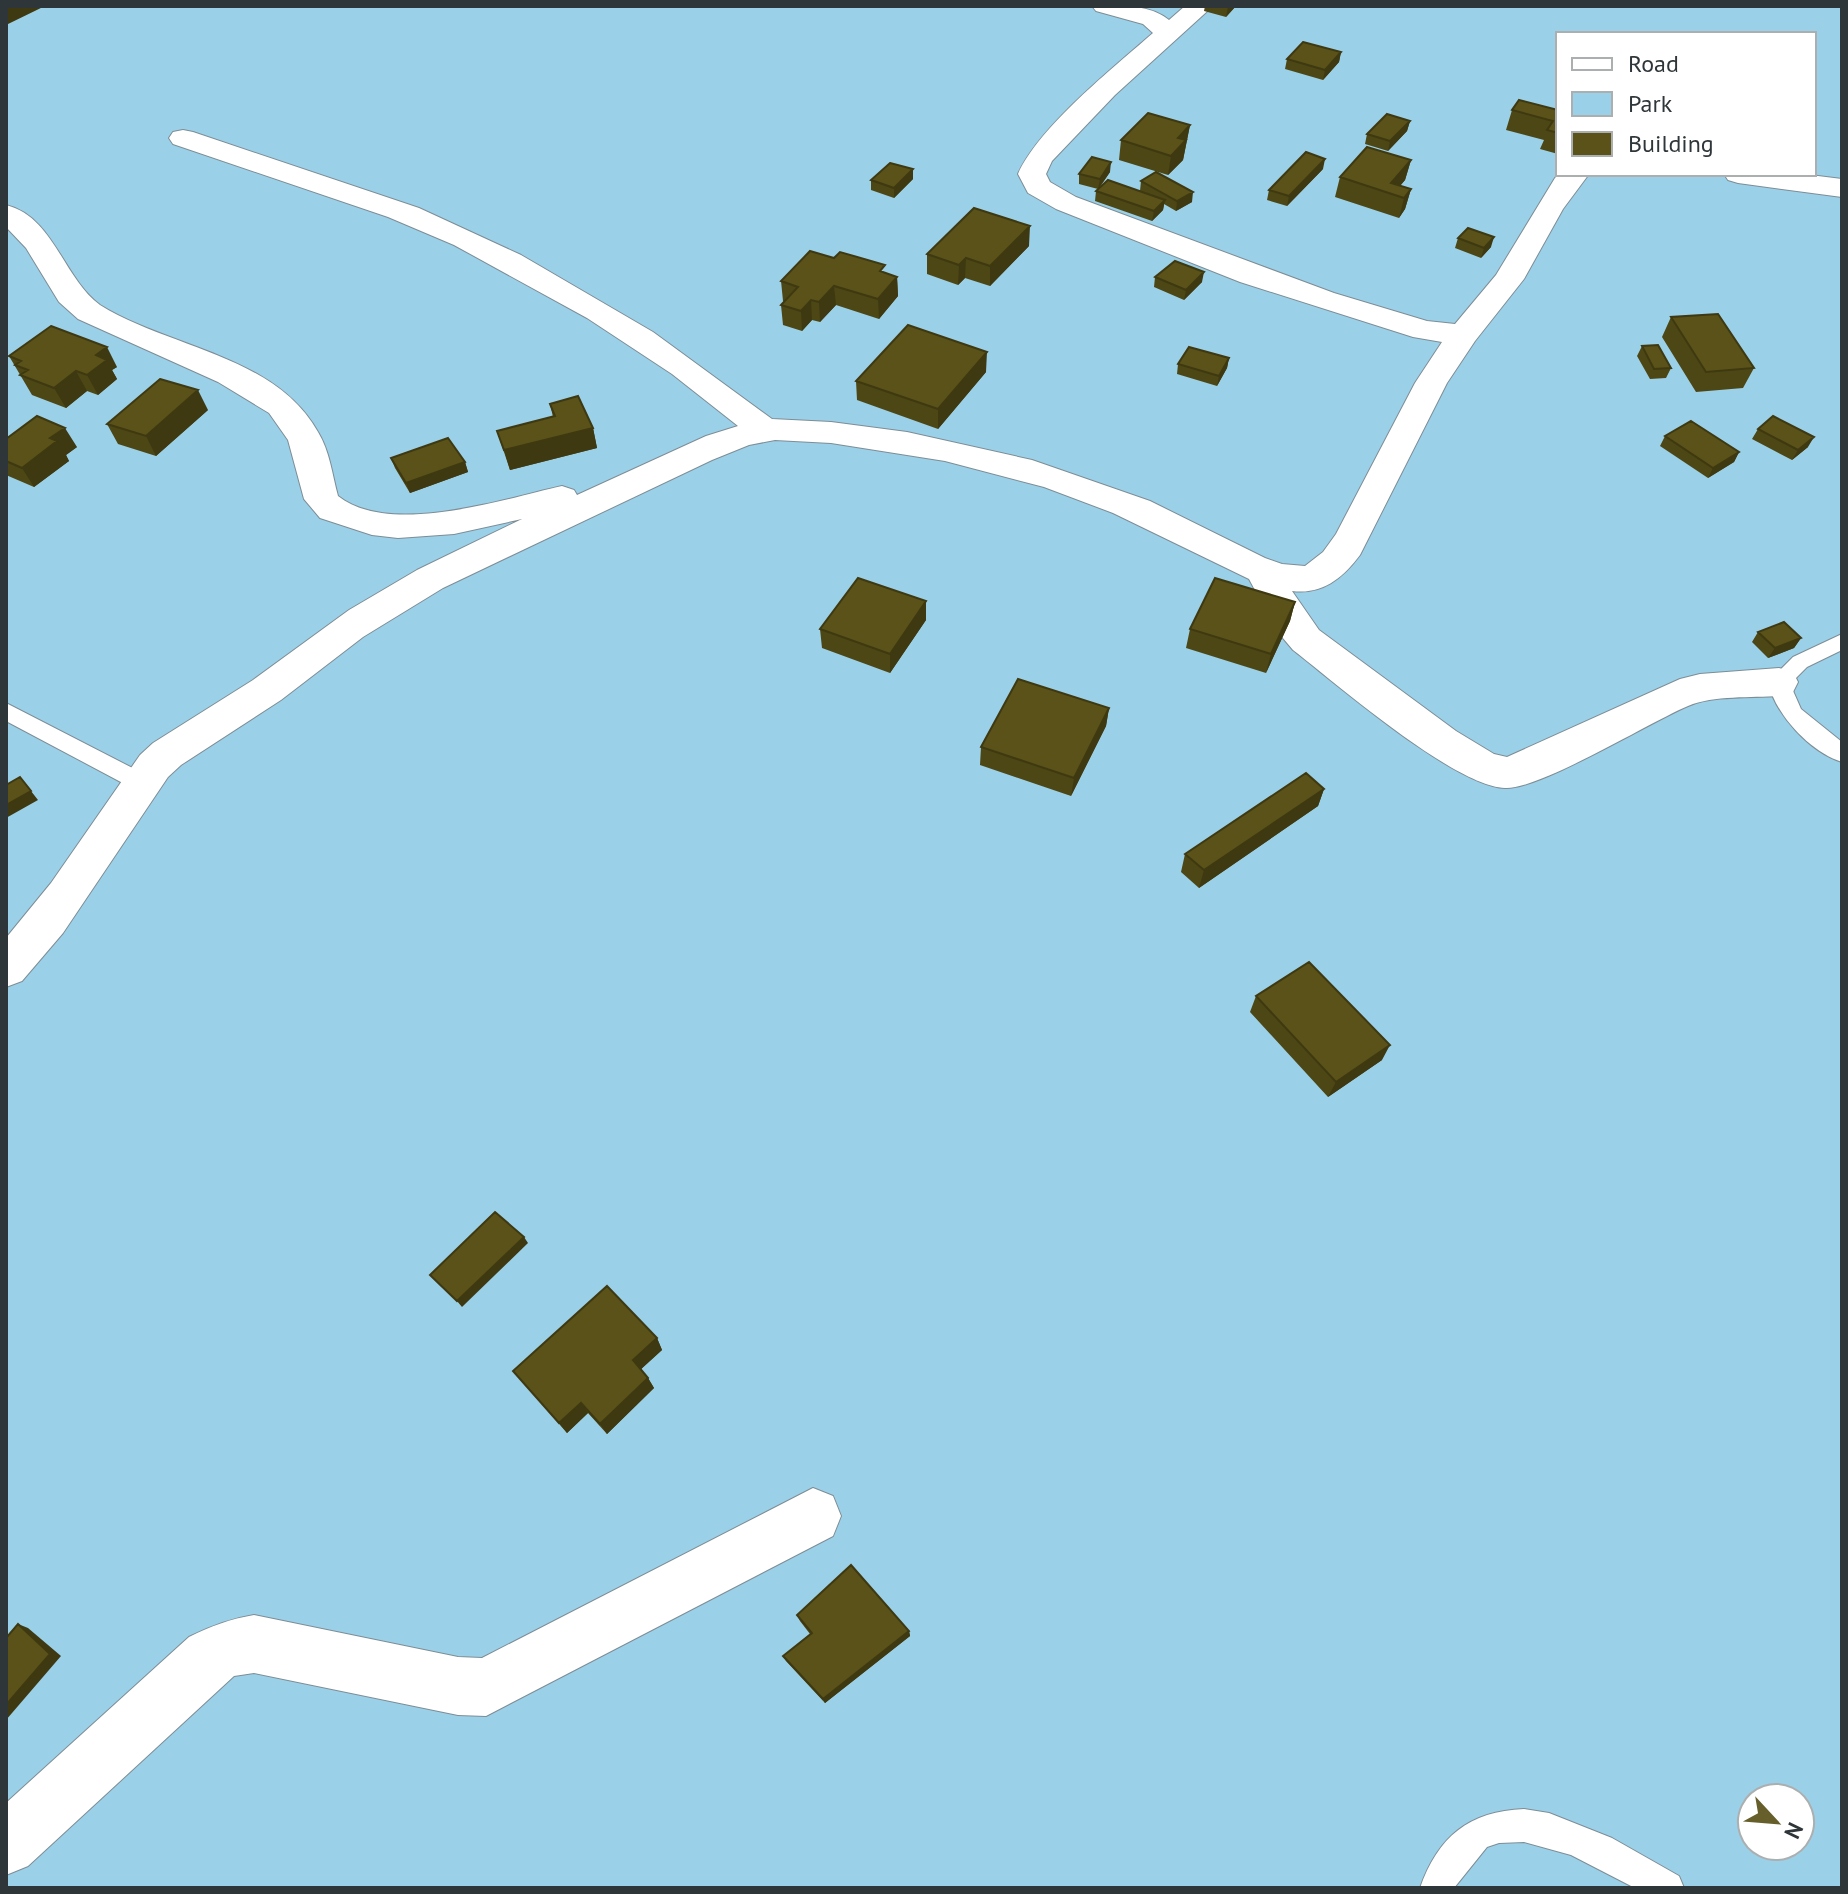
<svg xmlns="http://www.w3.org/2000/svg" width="1848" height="1894" font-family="'PT Sans',sans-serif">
<rect width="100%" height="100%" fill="#e3f5fe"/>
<path fill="#9bd0e9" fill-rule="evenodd" d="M6,6H1842V1888H6ZM1558,34H1814V174H1558ZM1752,1798H1800V1846H1752Z"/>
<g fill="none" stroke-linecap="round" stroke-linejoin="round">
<g stroke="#7d8d95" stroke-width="2">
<path id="service" d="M1842,634V650L1807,667L1790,684L1801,709L1842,742V762C1810,752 1775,714 1768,682L1793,657Z
M6,703L150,777L153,783L150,789L142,792L134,789L6,721Z
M1524,1809L1549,1813L1612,1838L1679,1876L1684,1888H1635L1571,1855L1524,1842L1499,1843L1487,1847L1454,1888H1420C1438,1837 1469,1811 1524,1809Z"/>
</g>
<g stroke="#7d8d95" stroke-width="2">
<path id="minor" d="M1092,6C1118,6 1148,3 1169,20L1185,6H1213L1115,95L1052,161L1046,174L1050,182L1076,197L1334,293L1427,321L1455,324L1496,275L1555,178L1559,174H1589L1563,209L1524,279L1475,341L1447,383L1360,555C1343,578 1322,595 1292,591L1319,630L1456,731L1494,754L1507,757L1680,679L1700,674L1779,668L1793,672L1798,682L1793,692L1779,696C1751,698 1714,695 1688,706C1650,722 1539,790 1505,788C1454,786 1337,684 1293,650L1277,631L1249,579L1113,513L1044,487L945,461L831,443L775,440L749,445L712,460L443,588L363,637L281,700L181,765L168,777L63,933L22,981L6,987V938L51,883L140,755L153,743L253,680L349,610L417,570L522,519L454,534L398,538L372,535L320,518L304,499L288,440L269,413L218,382L78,319L59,302L26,248L6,227V205C54,217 63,278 100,305C169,348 275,355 318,432C330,452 332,474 338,496C389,537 504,499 562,486L574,490L577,495L706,436L738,426L672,374L587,318L454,245L388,217L173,144L169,138L173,132L183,130L193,132L419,208L521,255L653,332L772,419L831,422L907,432L1032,460L1150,501L1265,558L1282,564L1305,566L1323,552L1336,534L1415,383L1442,342L1413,337L1240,282L1056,209L1028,193L1018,174C1039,127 1113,68 1153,33L1143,24L1096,11Z
M1724,174H1802L1842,179V197L1738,183L1728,180Z
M813,1488L833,1496L841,1516L833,1536L486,1716L458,1715L254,1673L234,1676L28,1866L6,1875V1803L189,1637C211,1626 230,1619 254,1615L458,1657L482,1658Z"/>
</g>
<use href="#service" fill="#fff" fill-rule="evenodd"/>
<use href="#minor" fill="#fff" fill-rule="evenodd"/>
</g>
<path fill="#4d4715" d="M1205,6H1236L1226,17L1204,11Z
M1341,52L1339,62L1323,80L1285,69L1287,59Z
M1512,110H1558V154L1540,149L1544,140L1506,130Z
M1410,121L1407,131L1388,151L1365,144L1367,134Z
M1190,125L1183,160L1168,175L1119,160L1121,140Z
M1411,160L1405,180L1400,186L1411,189L1405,209L1399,218L1335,197L1340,177Z
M1323,169L1287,206L1267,200L1269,190Z
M1110,172L1100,187L1140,191L1141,181L1192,202L1176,211L1164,204L1163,210L1152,221L1095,201L1096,191L1098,189L1079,184V174Z
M913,179L894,198L871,190V180Z
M1458,238L1491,247L1481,258L1455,248Z
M1029,246L990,286L965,278L958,285L927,274V254Z
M885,273L897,277L898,296L879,319L836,305L820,322L812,320L802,331L783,325L781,305L784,302L783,301L781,281Z
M1155,277L1202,282L1184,300L1154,287Z
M1671,317L1754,368L1743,388L1696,392L1662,337Z
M1642,346L1671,368L1666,378L1650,379L1637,356Z
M9,356L117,367L112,370L117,379L98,395L87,391L66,408L32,395Z
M1229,358L1227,368L1217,386L1177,374L1178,364Z
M986,372L938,429L857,400L856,381Z
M550,404L593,428L597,448L510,470L497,431L553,417Z
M208,410L156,456L118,444L107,424Z
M1758,429L1808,447L1792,460L1752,439Z
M1665,436L1739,452L1734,462L1708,478L1660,446Z
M6,439L77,447L66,455L69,461L34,487L6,475Z
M391,458L465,462L468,472L410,493L395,468Z
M1295,602L1290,621L1266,673L1186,648L1190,629Z
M926,620L890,673L822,648L820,629Z
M1758,632L1801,638L1794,648L1768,658L1752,642Z
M1109,708L1106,726L1071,796L980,765L981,747Z
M1324,789L1318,806L1199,888L1181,872L1185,854Z
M1256,996L1382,1060L1328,1097L1250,1012Z
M657,1338L662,1350L641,1369L648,1378L654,1388L607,1434L588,1413L567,1433L513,1371Z
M797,1615L909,1631L910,1636L825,1703L786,1661L783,1656L810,1634L800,1621Z"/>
<path fill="#3f3911" d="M6,6H45L6,25Z
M1229,6H1236L1226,17L1228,7Z
M1341,52L1339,62L1323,80L1325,70Z
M1410,121L1407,131L1388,151L1390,141Z
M1190,125L1183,160L1168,175L1171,156L1178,138Z
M1325,159L1323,169L1287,206L1289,196Z
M1411,160L1405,180L1393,194L1391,183Z
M1111,162L1110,172L1098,189L1100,179Z
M913,169V179L894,198V188Z
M1411,189L1405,209L1399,218L1404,198Z
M1193,192L1192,202L1176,211L1177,201Z
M1165,200L1163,210L1152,221L1154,211Z
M1030,226L1029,246L990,286V266Z
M1494,237L1491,247L1481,258L1484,248Z
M966,258L965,278L958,285L959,265Z
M1204,272L1202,282L1184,300L1186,290Z
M897,277L898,296L879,319L878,299Z
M834,286L836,305L820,322L819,302Z
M811,300L812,320L802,331L801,311Z
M107,347L117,367L112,370L117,379L98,395L87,375L96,355Z
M987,352L986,372L938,429V409Z
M1229,358L1227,368L1217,386L1219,376Z
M76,371L87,391L66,408L54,388Z
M198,390L208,410L156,456L146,436Z
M65,428L77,447L66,455L69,461L34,487L22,468L50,438Z
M593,428L597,448L510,470L504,450Z
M1814,437L1808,447L1792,460L1798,450Z
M1739,452L1734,462L1708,478L1713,468Z
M465,462L468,472L410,493L406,483Z
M926,601V620L890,673V654Z
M1295,602L1290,621L1266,673L1271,654Z
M1801,638L1794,648L1768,658L1775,648Z
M1109,708L1106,726L1071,796L1074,778Z
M20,777L38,800L6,818V805Z
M1324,789L1318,806L1199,888L1204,870Z
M1390,1045L1382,1060L1328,1097L1336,1082Z
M524,1237L528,1243L462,1307L457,1301Z
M657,1338L662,1350L639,1371L633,1360Z
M648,1378L654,1388L607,1434L600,1424Z
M581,1403L588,1413L567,1433L559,1423Z
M18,1624L28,1628L61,1656L6,1720V1705Z
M909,1631L910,1636L825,1703L823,1699Z"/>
<path fill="#5a5218" stroke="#3f3911" stroke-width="2" d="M1303,42L1341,52L1325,70L1287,59Z
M1519,100L1558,110V133L1547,130L1553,121L1512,110Z
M1148,113L1190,125L1178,138L1186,140L1171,156L1121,140Z
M1387,114L1410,121L1390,141L1367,134Z
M1367,147L1411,160L1391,183L1411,189L1404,198L1340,177Z
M1306,152L1325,159L1289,196L1269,190Z
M1092,157L1111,162L1100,179L1079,174Z
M890,163L913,169L894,188L871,180Z
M1156,172L1193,192L1177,201L1141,181Z
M1108,180L1165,200L1154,211L1096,191Z
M974,208L1030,226L990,266L966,258L959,265L927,254Z
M1468,228L1494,237L1484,248L1458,238Z
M810,251L834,258L840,252L885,265L880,271L897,277L878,299L834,286L819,302L811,300L801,311L781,305L798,287L781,281Z
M1175,261L1204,272L1186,290L1155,277Z
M1718,314L1754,368L1706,372L1671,317Z
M908,325L987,352L938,409L856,381Z
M51,326L107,347L96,355L107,360L87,375L76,371L54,388L20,375L28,370L15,365L21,361L9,356Z
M1658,345L1671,368L1654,369L1642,346Z
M1189,347L1229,358L1219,376L1178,364Z
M160,379L198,390L146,436L107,424Z
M578,396L593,428L504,450L497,431L555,416L550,404Z
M37,416L65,428L50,438L57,441L22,468L6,461V439Z
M1773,416L1814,437L1798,450L1758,429Z
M1691,421L1739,452L1713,468L1665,436Z
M448,438L465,462L406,483L391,458Z
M858,578L926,601L890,654L820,629Z
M1215,578L1295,602L1271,654L1190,629Z
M1784,622L1801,638L1775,648L1758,632Z
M1018,679L1109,708L1074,778L981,747Z
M1306,773L1324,789L1204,870L1185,854Z
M20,777L31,791L6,805V785Z
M1309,962L1390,1045L1336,1082L1256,996Z
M495,1212L524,1237L457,1301L430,1275Z
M607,1286L657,1338L633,1360L648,1378L600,1424L581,1403L559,1423L513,1371Z
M851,1565L909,1631L823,1699L783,1656L812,1633L797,1615Z
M18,1624L50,1654L6,1705V1638Z"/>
<rect width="1848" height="1894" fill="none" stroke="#2f3639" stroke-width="16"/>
<rect x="1556" y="32" width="260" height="144" fill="#ffffff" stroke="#acafb0" stroke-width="2"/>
<rect x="1572" y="58" width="40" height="12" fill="#ffffff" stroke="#acafb0" stroke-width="2"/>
<text x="1628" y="72" font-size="24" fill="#2f3639">Road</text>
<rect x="1572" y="92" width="40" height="24" fill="#9bd0e9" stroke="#acafb0" stroke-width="2"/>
<text x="1628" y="112" font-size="24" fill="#2f3639">Park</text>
<rect x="1572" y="132" width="40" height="24" fill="#5a5218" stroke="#acafb0" stroke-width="2"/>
<text x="1628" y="152" font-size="24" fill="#2f3639">Building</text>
<g transform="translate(1776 1822) rotate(116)"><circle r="38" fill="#ffffff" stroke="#acafb0" stroke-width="2"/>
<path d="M0-6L14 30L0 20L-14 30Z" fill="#665f2c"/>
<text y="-12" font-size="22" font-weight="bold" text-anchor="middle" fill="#2f3639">N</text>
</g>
</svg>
